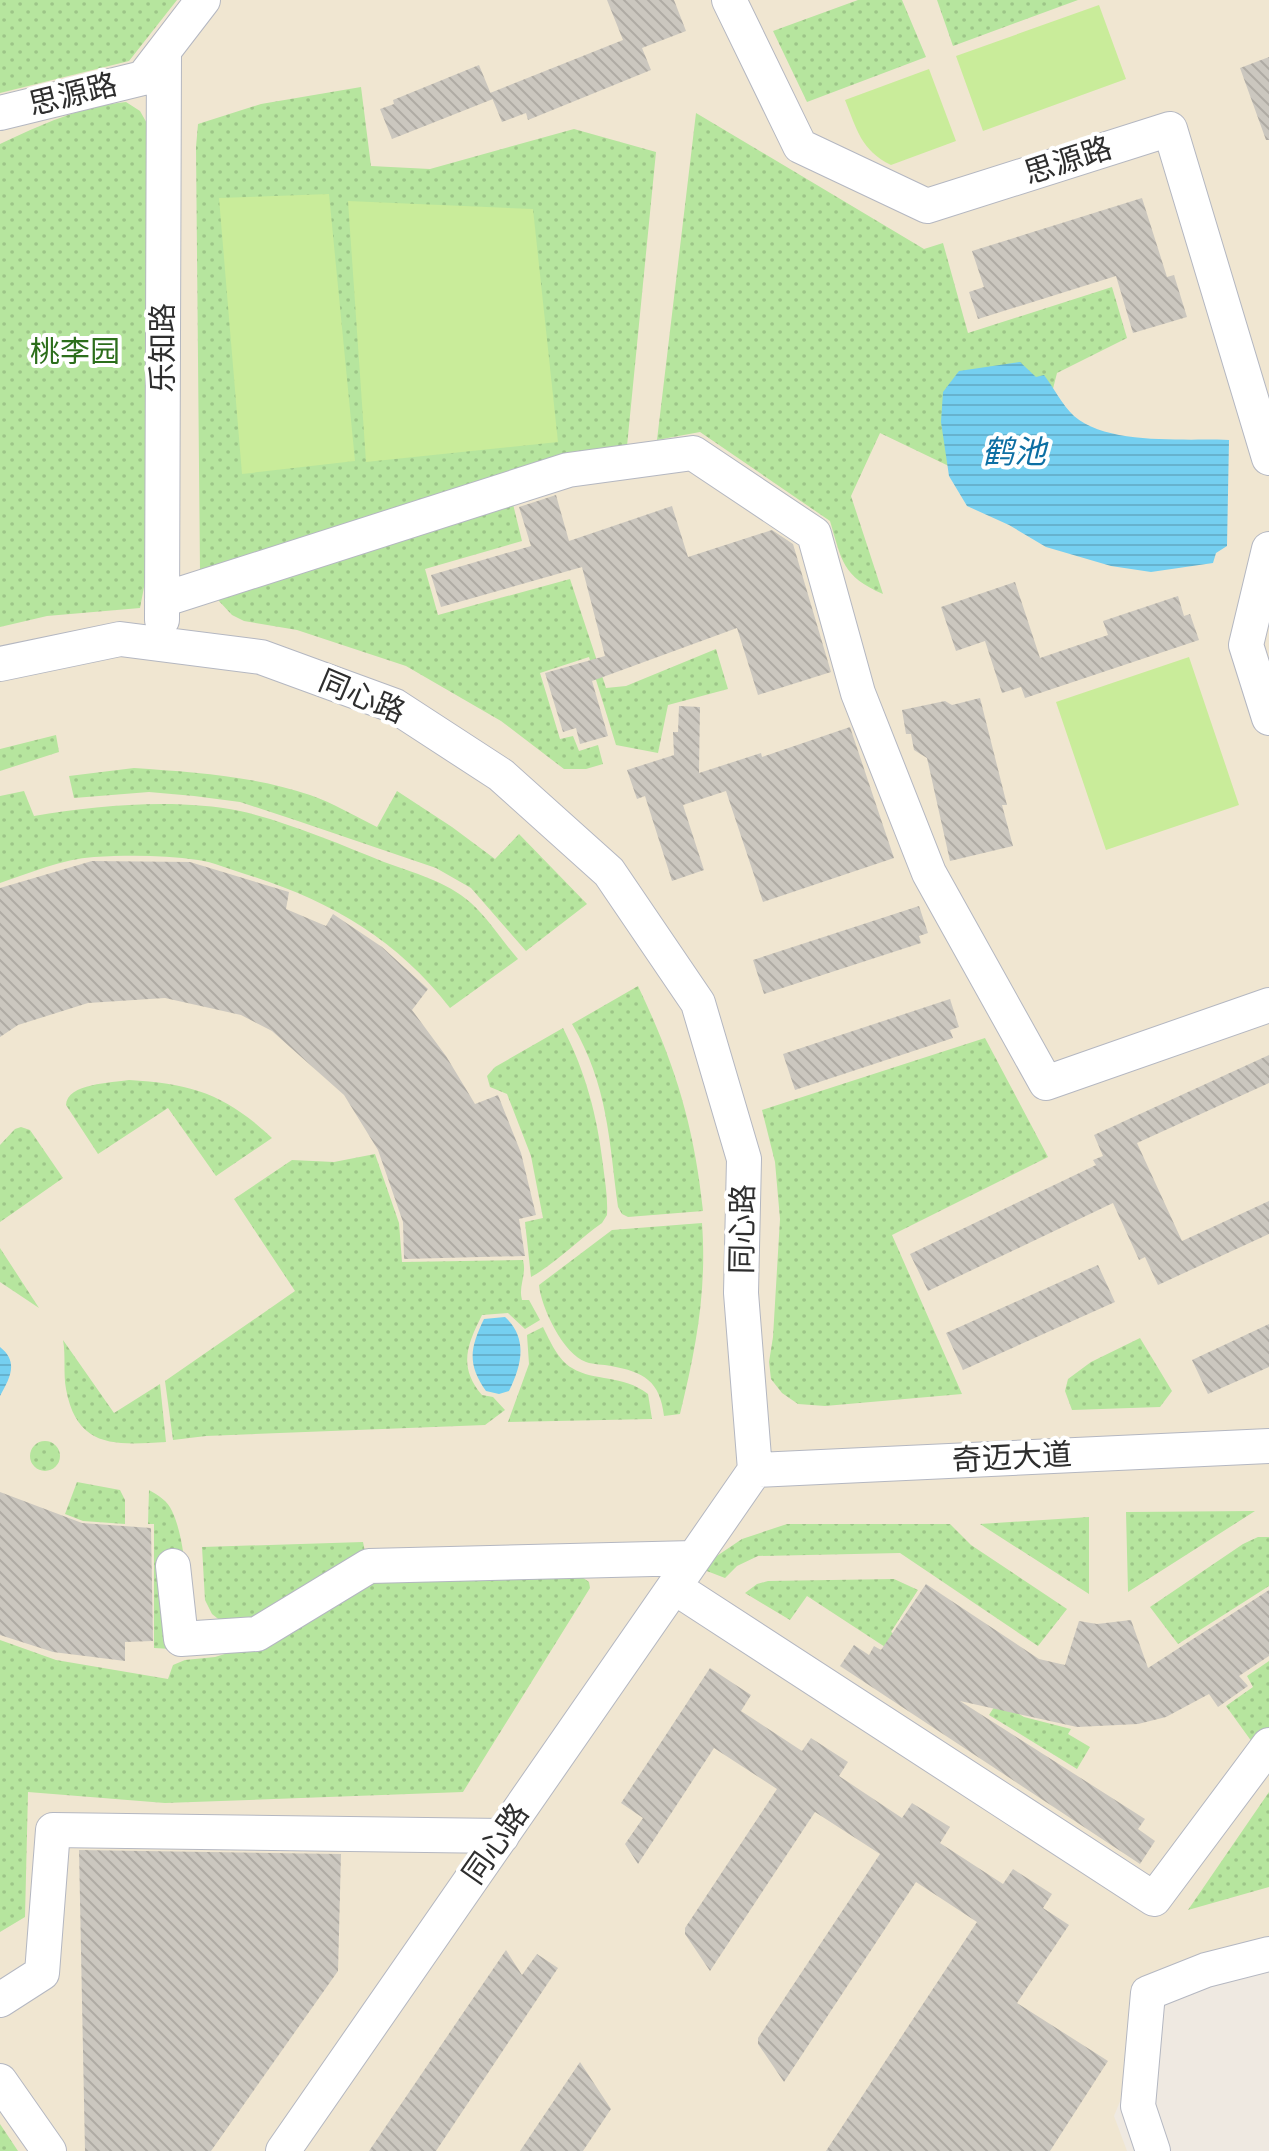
<svg xmlns="http://www.w3.org/2000/svg" width="1269" height="2151" font-family="Signika,'Noto Sans SC',sans-serif">
<defs>
<pattern id="park-dots" width="8" height="8" patternUnits="userSpaceOnUse" patternTransform="scale(2)"><rect width="8" height="8" fill="#b6e59e"/><path d="M2 2h.1M6 6h.1" fill="none" stroke="#9dc588" stroke-width="1.8" stroke-linecap="round"/></pattern>
<pattern id="water-rules" width="6" height="5" patternUnits="userSpaceOnUse" patternTransform="scale(2)"><rect width="6" height="5" fill="#75cff0"/><path d="M0 2.5h6" fill="none" stroke="#66b2ce"/></pattern>
<pattern id="building-back-hatch" width="6" height="6" patternUnits="userSpaceOnUse" patternTransform="scale(2)"><rect width="6" height="6" fill="#cbc7bf"/><path d="M-1 5l2 2M0 0l6 6M5-1l2 2" fill="none" stroke="#afaba4"/></pattern>
</defs>
<rect width="100%" height="100%" fill="#efe9e1"/>
<path fill="#f0e6d1" d="M0,0H1269V1940L1191,1959L1134,1982L1125,2089L1114,2116L1127,2151H0Z"/>
<path fill="url(#park-dots)" d="M0,0H177L129,61L0,93Z
M858,0H902L926,57L807,102L773,31Z
M937,0H1078L953,46Z
M361,87L371,166L430,169L574,129L656,152L627,446L200,572L196,147L198,124L261,104Z
M126,102L140,111L149,127V561L140,608L47,616L0,627V144C40,125 82,106 126,102Z
M696,113L924,249L943,243L968,333L1112,287L1127,338L1057,373L1024,502L880,433L851,496L883,594C842,576 842,561 830,521L700,432L657,440Z
M512,500L522,541L425,569L438,615L570,579L606,688L626,686L716,649L728,689L668,705L658,753L616,745L589,657L540,673L560,739L573,736L579,751L598,745L603,764L586,769H564L501,721L406,666L297,630L244,621L232,615L218,600L214,591Z
M56,735L59,752L0,771V749Z
M134,768C192,772 254,776 310,795C333,803 355,816 377,827L397,791L452,827L495,859L519,834L587,904L526,951L471,888L436,868L298,821L240,802L194,796L149,792L74,798L69,776Z
M24,791L34,816C98,805 177,798 240,811C285,821 340,844 384,862C414,873 446,881 471,903C487,917 503,942 518,959L450,1008C397,939 327,899 245,874C229,869 213,862 198,860C164,855 128,855 94,857C62,859 30,873 0,883V796Z
M638,986C675,1064 694,1125 703,1211L628,1217L622,1214L618,1207C609,1140 608,1085 572,1024Z
M563,1028C586,1073 597,1115 603,1165C605,1182 608,1198 607,1215L602,1223C578,1240 556,1263 531,1277L525,1222L543,1218L531,1156L507,1094L490,1087L487,1076L495,1067Z
M985,1038L1048,1157L892,1235L962,1394L825,1406L798,1404L782,1393L771,1379L769,1362L773,1337L780,1219L775,1162L762,1110Z
M129,1080C193,1084 225,1094 272,1138L216,1176L168,1108L98,1154L66,1105C67,1083 112,1083 129,1080Z
M21,1127L30,1130L63,1178L0,1222V1145L15,1129Z
M375,1154L399,1223L402,1262L523,1260C527,1275 518,1286 522,1300H529L540,1320L525,1329L508,1313L482,1315C467,1345 458,1367 482,1395L493,1397L505,1410L485,1425L206,1436L173,1440L165,1381L295,1291L234,1199L292,1160L334,1162Z
M702,1223C707,1291 696,1349 680,1414L664,1416C660,1381 644,1372 611,1366C603,1364 594,1365 586,1362C563,1354 541,1307 539,1285L612,1230Z
M0,1248L39,1308L0,1282Z
M543,1327C550,1341 558,1360 572,1368C595,1382 622,1374 648,1394L652,1419L508,1422L529,1364L527,1335Z
M1140,1338L1172,1391L1160,1407L1072,1410L1065,1391L1068,1379L1091,1362Z
M63,1340L114,1413L160,1384L166,1442C116,1445 77,1449 66,1389C63,1373 66,1356 63,1340Z
M30 1456a15 15 0 1 1 30 0a15 15 0 1 1-30 0Z
M77,1482L120,1490L125,1500V1524L83,1521L65,1514Z
M149,1490C158,1495 168,1501 172,1511C188,1544 188,1612 190,1650L154,1648V1524H148Z
M1255,1511L1128,1592L1126,1512Z
M1089,1517V1594L980,1524Z
M787,1524H950L971,1545L1067,1609L1038,1646L900,1553L758,1556L737,1566L725,1578L699,1568L742,1539Z
M1258,1537H1269V1586L1178,1644L1150,1607L1243,1544Z
M363,1542L367,1562L253,1624L222,1622L212,1614L205,1600L202,1547Z
M582,1577L589,1582L590,1588L463,1792L165,1803L28,1792L25,1917L0,1932V1640L56,1660L168,1679L173,1665L185,1660L215,1657L270,1640L375,1580Z
M894,1579L918,1590L891,1632L962,1678L954,1692L807,1596L790,1620L745,1593L757,1584L768,1581Z
M1269,1661V1737L1252,1742L1226,1706L1253,1687L1247,1676Z
M998,1701L1024,1717L1071,1729L1068,1734L1090,1747L1077,1769L989,1715Z
M1269,1792V1887L1188,1910Z
M0,2124L18,2151H0Z"/>
<path fill="#c9ec9a" d="M1099,5L1126,79L983,131L956,56Z
M929,69L956,141L891,165C861,150 857,130 845,100Z
M329,194L355,461L242,474L219,198Z
M348,201L533,209L558,442L366,462Z
M1189,657L1239,805L1106,850L1056,702Z"/>
<path fill="url(#water-rules)" d="M1020,362L1036,377L1044,375C1054,388 1062,405 1074,416C1109,446 1185,438 1229,440L1227,546L1216,553L1213,563L1151,572L1111,566L1046,547L1009,525L967,506L949,476L941,422L943,392L959,371Z
M505,1317C528,1338 522,1365 509,1391L499,1394L486,1391C467,1364 470,1348 484,1319Z
M0,1347C19,1362 10,1378 0,1396Z"/>
<path fill="url(#building-back-hatch)" d="M607,0H674L686,31L642,48L651,70L528,120L526,113L502,122L490,93L623,40Z
M1269,57V140H1266L1240,68Z
M479,65L493,99L392,139L380,109L394,104L393,100Z
M1142,198L1167,277L1174,275L1187,317L1133,333L1116,276L978,319L969,292L984,287L972,251Z
M556,495L569,541L672,506L688,557L772,530L793,544L831,672L758,695L737,628L592,681L608,736L580,744L576,728L563,732L545,673L605,656L582,567L441,607L431,575L531,546L519,507Z
M1015,582L1040,658L1108,635L1103,621L1178,596L1184,616L1190,614L1199,640L1025,698L1021,687L1002,693L985,641L956,651L941,607Z
M980,698L1007,805H1002L1013,846L950,861L927,758L914,750L911,734H906L902,710L945,701L952,705Z
M679,706L700,707L699,773L761,753L762,757L850,727L894,858L763,902L726,791L683,805L704,870L672,881L645,796L637,799L627,770L674,755L673,732H678Z
M92,861L190,862L289,892L286,909L326,926L333,914L382,947L428,989L412,1010L446,1056L475,1104L498,1095L521,1153L536,1215L519,1219L525,1256L404,1259L403,1222L378,1150L344,1095L272,1031L241,1015L165,998L88,1003L18,1025L0,1037V888Z
M919,906L928,933L919,936L921,943L764,994L753,960Z
M950,999L959,1027L950,1030L953,1038L795,1090L783,1054Z
M1269,1055V1083L1137,1143L1182,1241L1269,1201V1234L1158,1285L1145,1257L1139,1260L1113,1203L928,1291L910,1254L1096,1165L1093,1160L1103,1156L1094,1135Z
M1098,1265L1115,1302L963,1370L946,1333Z
M1269,1324V1367L1208,1394L1192,1360Z
M0,1492L82,1523L151,1528L153,1641L125,1642V1661L53,1652L0,1635Z
M926,1584L1039,1659L1065,1665L1079,1621L1097,1624L1131,1620L1148,1668L1269,1590V1656L1239,1676L1248,1686L1218,1707L1209,1694L1166,1717L1138,1724L1077,1727L960,1701L1145,1819L1138,1829L1155,1841L1140,1864L840,1666L854,1645L869,1655L874,1646L881,1650Z
M710,1668L751,1695L741,1711L802,1751L811,1738L848,1762L839,1776L902,1818L912,1803L950,1827L940,1843L1003,1884L1013,1869L1052,1894L1043,1908L1069,1925L1017,2003L1108,2061L1050,2151H826L977,1922L916,1882L784,2082L758,2044V2038L880,1854L815,1812L710,1971L685,1934V1928L777,1789L714,1748L638,1864L625,1844L643,1818L621,1803Z
M79,1850L341,1854L338,1971L211,2151H85Z
M506,1950L522,1975L537,1954L558,1968L436,2151H369Z
M580,2062L611,2109L583,2151H520Z"/>
<g fill="none" stroke-linecap="round" stroke-linejoin="round">
<g stroke="#b4b7c1" stroke-width="36">
<path id="minor" d="M729,0L800,146L927,206L1170,129L1269,458
M0,113L143,78L203,0
M1269,549L1246,645L1269,718
M162,600L568,470L693,453L814,534L858,693L929,873L1046,1083L1269,1005
M162,620L164,51
M0,664L120,639L261,657L395,706L501,775L609,872L698,1003L744,1159L741,1293L755,1470L283,2151
M755,1470L1269,1446
M173,1566L181,1639L257,1634L369,1566L694,1558
M674,1587L1154,1899L1269,1745
M0,2000L42,1973L53,1830L502,1836
M0,2081L49,2151
M1153,2151L1138,2106L1148,1993L1206,1970L1269,1954"/>
</g>
<use href="#minor" stroke="#fff" stroke-width="34"/>
</g>
<g text-anchor="middle" dominant-baseline="central" stroke-width="8" stroke-linejoin="round" paint-order="stroke">
<g font-size="30" fill="#2e2e2e" stroke="#fff">
<text transform="translate(73 95) rotate(-14)">思源路</text>
<text transform="translate(1068 161) rotate(-18)">思源路</text>
<text transform="translate(163 348) rotate(-90)">乐知路</text>
<text transform="translate(362 697) rotate(23)">同心路</text>
<text transform="translate(743 1229) rotate(-89)">同心路</text>
<text transform="translate(1012 1458) rotate(-3)">奇迈大道</text>
<text transform="translate(496 1844) rotate(-55)">同心路</text>
</g>
<g font-size="30" fill="#2c6e1b" stroke="#fff">
<text x="75" y="352">桃李园</text>
</g>
<g font-size="32" font-style="italic" fill="#0d6fa3" stroke="#fff">
<text x="1014" y="452">鹤池</text>
</g>
</g>
</svg>
